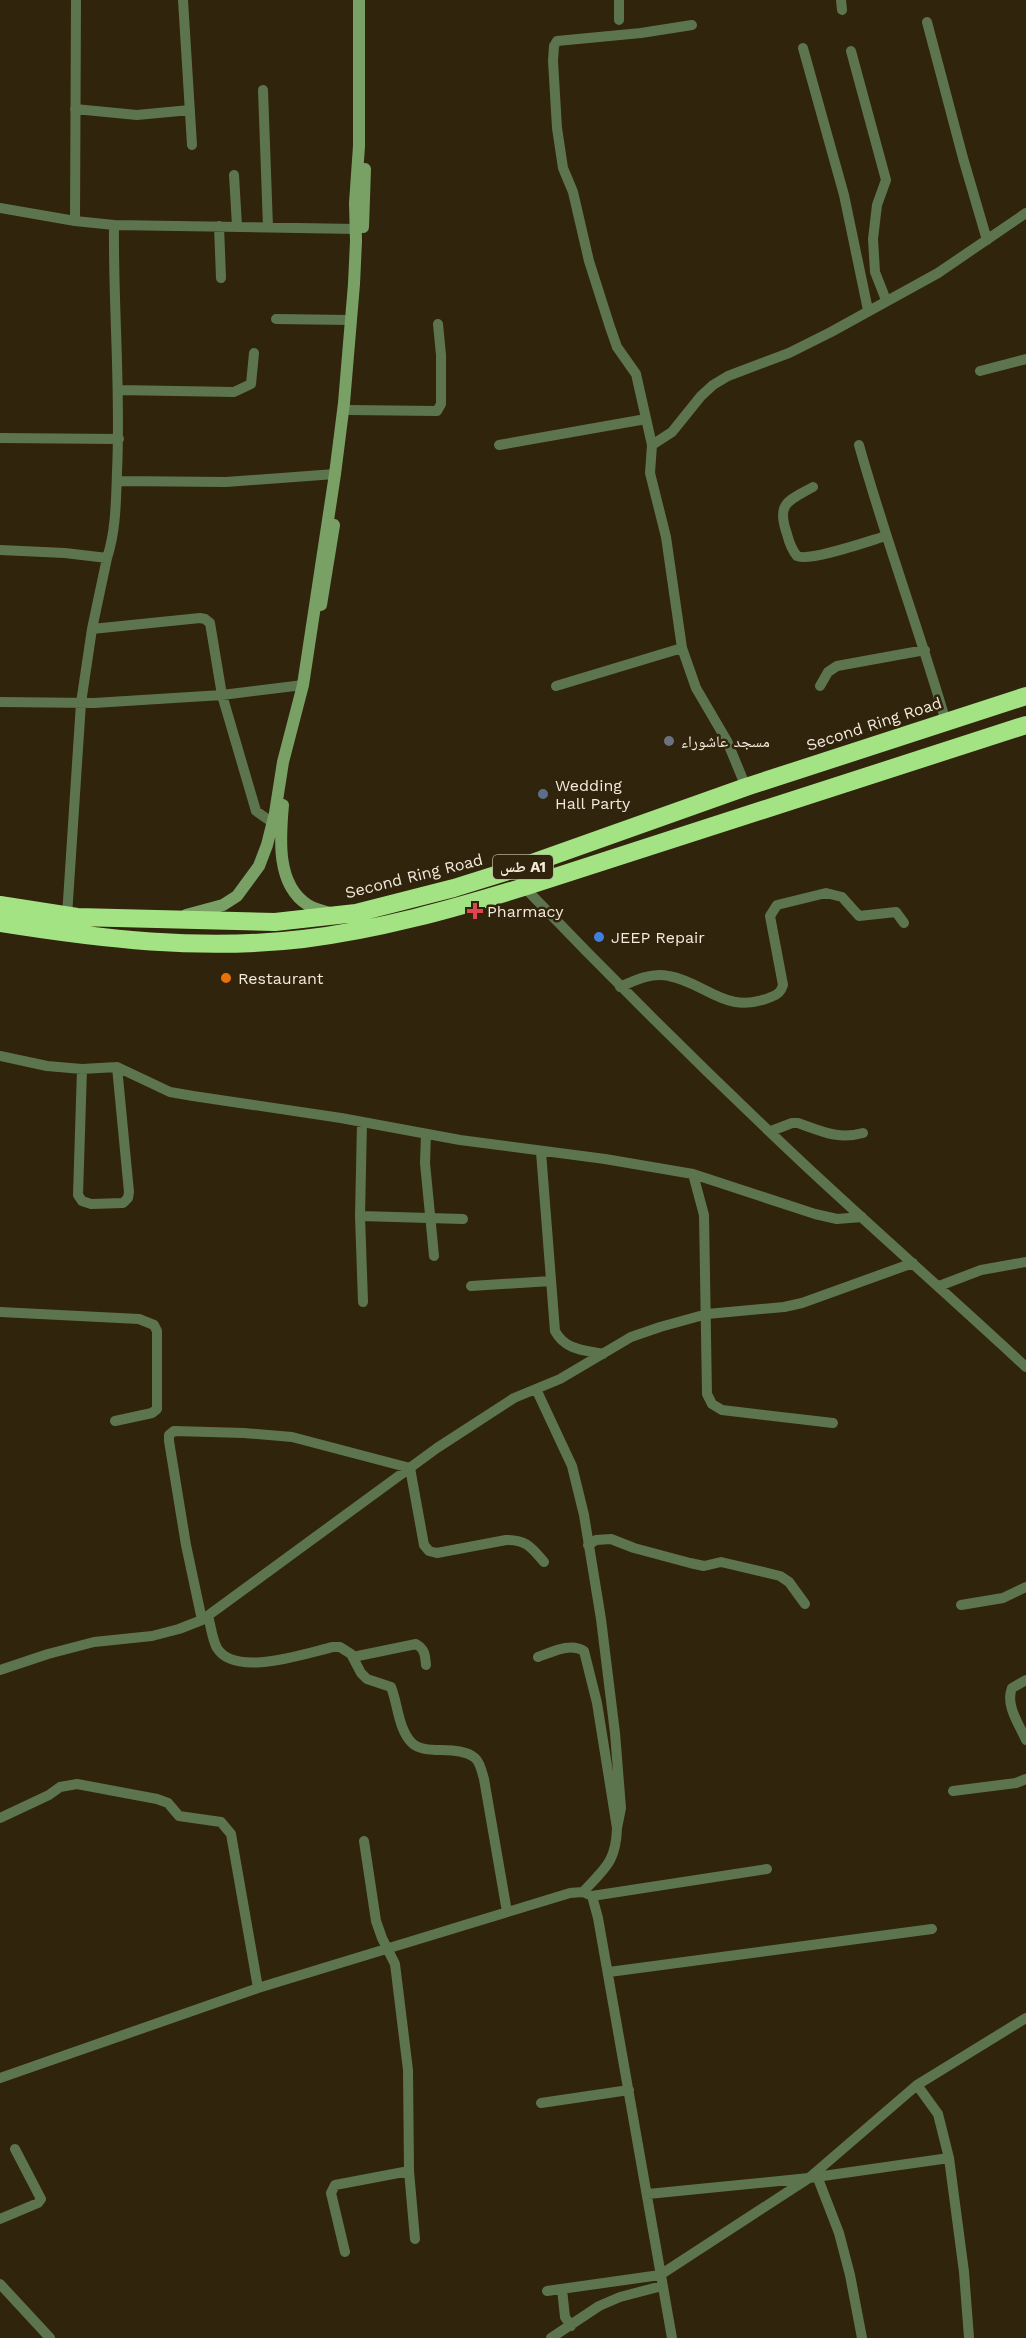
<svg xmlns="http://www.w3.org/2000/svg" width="1026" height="2338" font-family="'Work Sans','Noto Naskh Arabic',sans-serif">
<rect width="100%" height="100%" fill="#30240c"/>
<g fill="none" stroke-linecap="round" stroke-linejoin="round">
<path stroke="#5c754f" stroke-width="10" d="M183,0L192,145
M841,0L842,10
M619,20V0
M927,22L963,158L987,240
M692,25L641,33L557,41L554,46L553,61L557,128L563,168L573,192L589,261L610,327L617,347L636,374L652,445L650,473L666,537L682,648L696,688L727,741L746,787
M803,48L844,195L868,310
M851,51L886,180L877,205L873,239L875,272L886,300
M263,90L268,227
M75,109L137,115L190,110
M234,175L237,226
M0,208L75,221L76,0
M114,225L356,229
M219,226L221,278
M276,319L350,320
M980,371L1026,359
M118,390L234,392L251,384L254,353
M349,410L437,411L441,404V355L438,324
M0,438L119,439
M499,445L646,419
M652,445L672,432L701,396L713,385L728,376L789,353L831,332L938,273L1026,213
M859,445C885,538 919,629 946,722
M117,481L226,482L335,474
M813,487C788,501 776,503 787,534C789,542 792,550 797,556C809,562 869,541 886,536
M0,550L65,553L107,558C116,531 116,500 117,472C121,389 113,307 114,225L75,221
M92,629L200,618L205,619L210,623L222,695L256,811L273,823
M556,686L682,648
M820,686L828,672L837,666L925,650
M0,702L94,703L222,695L303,685
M524,887C616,983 711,1077 808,1168C880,1235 954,1300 1026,1367
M67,916L81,703L92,629L107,558
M620,987C635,980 652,972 669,976C707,983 726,1016 771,997C778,995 781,992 783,985L770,916L777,905L826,893L842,897L859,916L896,912L904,923
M0,1056L47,1066L82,1069L117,1067L170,1092L193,1096L341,1118L460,1140L605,1159L693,1174L815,1214L837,1219L862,1217
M82,1069L78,1195L82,1201L91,1204L123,1203L128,1198L129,1192L117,1067
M362,1122L360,1216L363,1302
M771,1131L792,1123H798C821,1131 838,1140 863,1133
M426,1134L425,1163L434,1256
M541,1152L555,1331C565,1350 584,1350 603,1354
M693,1174L704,1215L707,1394L712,1404L722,1410L833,1423
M360,1216L463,1219
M471,1286L551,1281
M939,1286L981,1270L1026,1262
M0,1312L139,1319L154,1325L157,1331V1409L152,1413L115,1421
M536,1389L572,1466L584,1515L601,1619L615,1733L621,1808L617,1828
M588,1545L596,1540L611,1539L634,1548L690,1563L704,1566L721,1562L780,1576L789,1582L805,1604
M961,1605L1003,1598L1026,1587
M208,1616C211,1626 212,1639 217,1648C235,1678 306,1653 333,1647H340L351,1654L361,1673L367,1679L391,1687C398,1704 398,1729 412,1743C425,1756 458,1744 475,1758C480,1762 482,1772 484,1779L507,1912
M202,1620L186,1545L169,1441V1435L174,1431L244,1433L292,1437L410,1468L424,1545L429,1551L437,1553L506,1540C527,1540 531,1547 544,1562
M353,1657L416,1644C425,1649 425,1655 426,1665
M538,1657C552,1652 571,1642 584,1651L597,1703L617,1828C616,1862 605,1868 583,1892
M0,1670L48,1654L94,1642L152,1636L179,1629L202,1620L437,1448L514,1398L560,1379L631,1337L660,1327L707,1314L784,1307L802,1303L913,1263
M1026,1680L1012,1688C1005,1705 1019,1724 1026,1740
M953,1791L1016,1783L1026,1779
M0,1818L49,1795L60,1787L77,1784L157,1799L168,1803L179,1816L221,1822L231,1834L258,1988
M364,1841L376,1921L382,1938L395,1964L408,2070L409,2171L415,2239
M592,1896L767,1869
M609,1972L932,1929
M0,2078L258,1988L570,1893L583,1892L592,1896L598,1918L672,2338
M917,2085L938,2114L949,2158L964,2272L969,2338
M541,2103L629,2090
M817,2176L839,2233L850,2275L862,2338
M648,2194L809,2178L949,2158
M0,2219L38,2203L41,2199L15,2149
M345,2252L331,2193L335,2185L409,2171
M0,2284L50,2338
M562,2289L565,2317L571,2326
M547,2291L660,2275L809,2178L917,2085L1026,2018
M551,2338L599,2306L620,2297L662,2286"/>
<path stroke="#79a165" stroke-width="12" d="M363,227L365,169
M321,605L334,525
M283,805C280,838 276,885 308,905C314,909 323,911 330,913
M186,915L223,905L237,896L259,866L267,845L275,813L283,762L303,685L335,474L344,403L354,284L356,241L355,203L359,146V0"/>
<path stroke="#a4e383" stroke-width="18" d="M0,905L77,917L275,922L356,913L454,888L518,868L746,787L1026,696
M0,923C100,939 201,951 303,939C378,930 452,909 524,887L1026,725"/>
</g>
<circle fill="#6b7280" stroke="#30240c" stroke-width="2" cx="669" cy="741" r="6"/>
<circle fill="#5c6f8a" stroke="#30240c" stroke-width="2" cx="543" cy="794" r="6"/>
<path fill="#e0444e" stroke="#30240c" stroke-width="2" d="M472 902h6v6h6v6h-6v6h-6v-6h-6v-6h6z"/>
<circle fill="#3f7fe0" stroke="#30240c" stroke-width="2" cx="599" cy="937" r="6"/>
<circle fill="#e8710a" stroke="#30240c" stroke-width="2" cx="226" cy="978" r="6"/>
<g text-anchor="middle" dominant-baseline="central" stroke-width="5" stroke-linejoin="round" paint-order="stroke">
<rect fill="#30240c" stroke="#b8af9e" stroke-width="1.5" x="493" y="855" width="60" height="24" rx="4.5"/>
<g font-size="15" font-weight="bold" fill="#f3eadc">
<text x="523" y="867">طس A1</text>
</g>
<g font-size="16" fill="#f3eadc" stroke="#30240c">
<text transform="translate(874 724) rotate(-18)">Second Ring Road</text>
<text transform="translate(414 876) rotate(-14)">Second Ring Road</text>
</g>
<g font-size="16" fill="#f3eadc" stroke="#30240c" text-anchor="start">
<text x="681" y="741">مسجد عاشوراء</text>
<text x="555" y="785">Wedding<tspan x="555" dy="18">Hall Party</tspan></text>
<text x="487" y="911">Pharmacy</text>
<text x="611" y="937">JEEP Repair</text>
<text x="238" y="978">Restaurant</text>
</g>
</g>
</svg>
